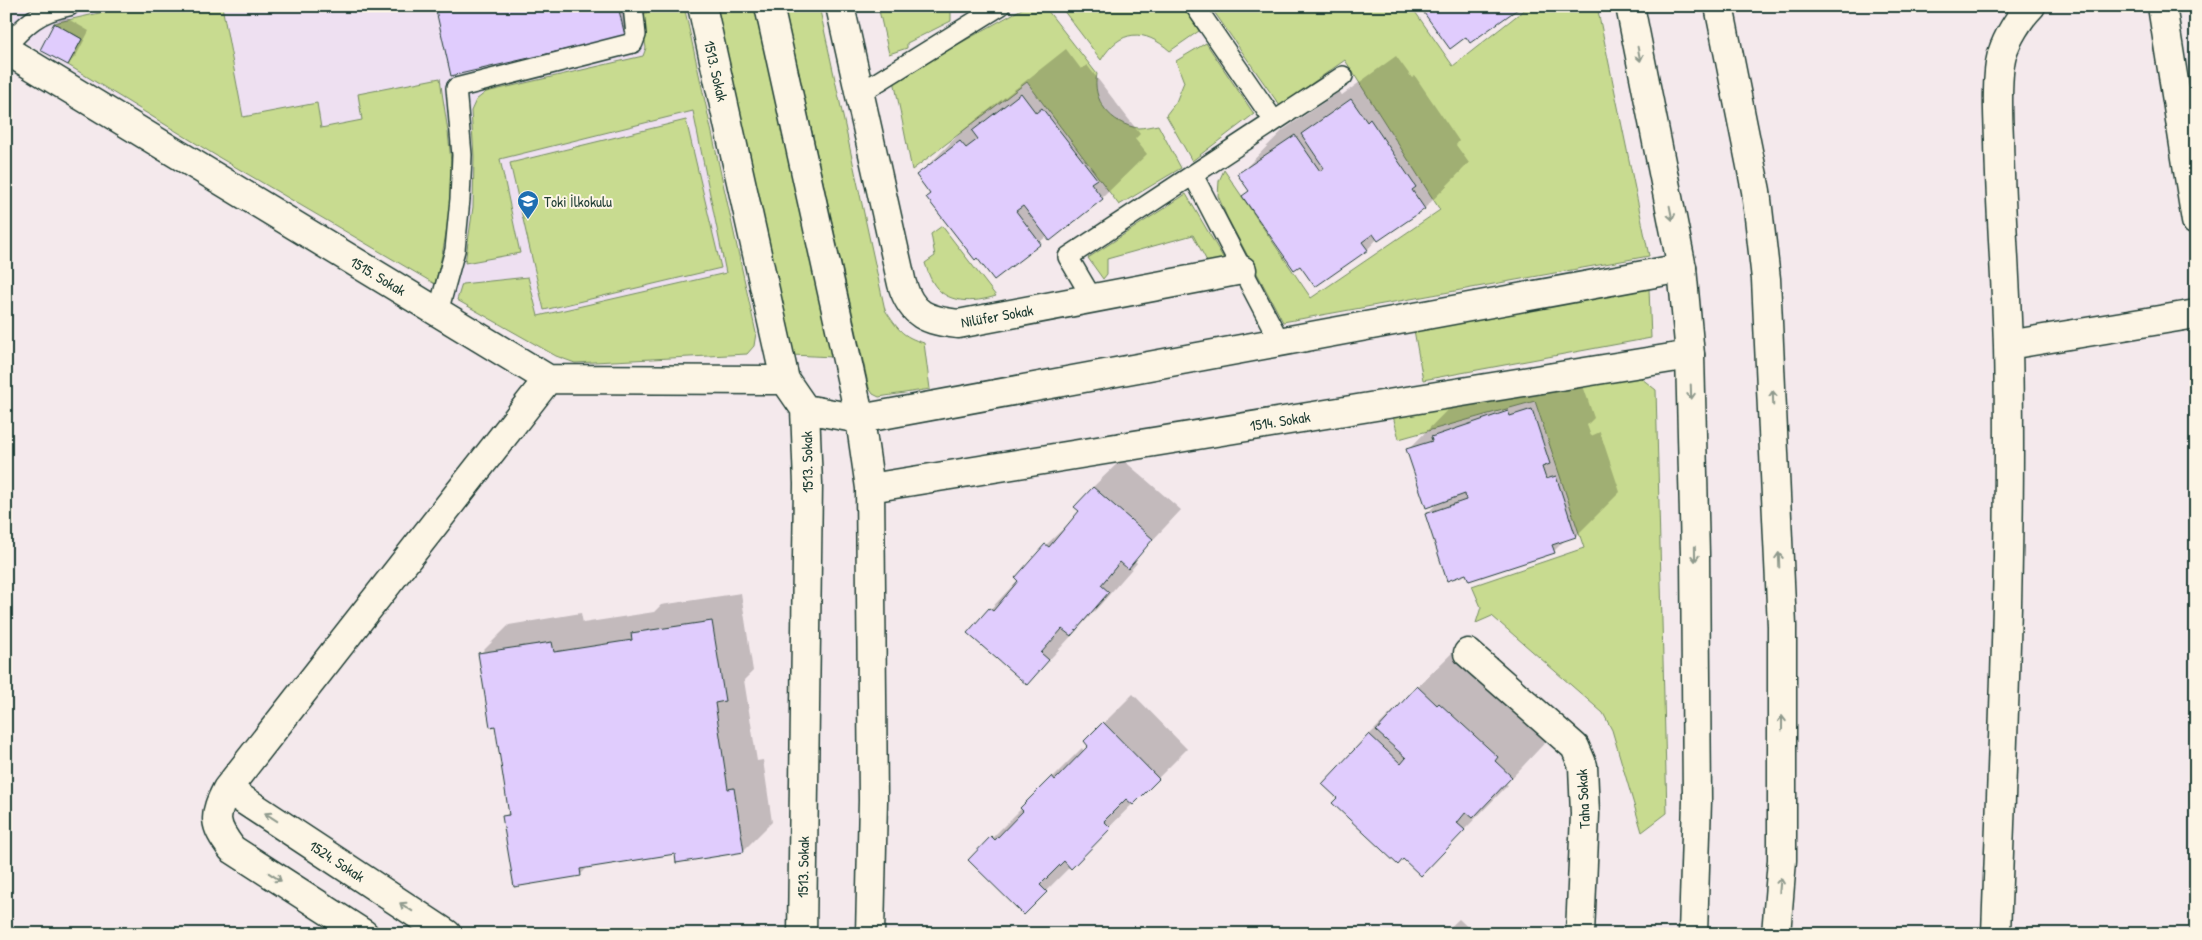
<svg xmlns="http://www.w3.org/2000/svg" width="2202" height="940" font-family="'Patrick Hand',sans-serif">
<rect width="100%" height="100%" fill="#f4e9ec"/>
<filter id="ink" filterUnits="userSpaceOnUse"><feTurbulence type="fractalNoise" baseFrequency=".02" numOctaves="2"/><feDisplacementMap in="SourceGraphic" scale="10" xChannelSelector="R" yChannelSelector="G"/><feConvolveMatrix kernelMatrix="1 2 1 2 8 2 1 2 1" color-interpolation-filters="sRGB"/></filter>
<g filter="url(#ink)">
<path fill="#eee0f1" d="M6,6H684L756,333L754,346L747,354L575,363L556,356L457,300L435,284L64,66L6,30Z"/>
<path fill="#c8db90" stroke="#748c62" d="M131,6H222L243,117L317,103L321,128L362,120L358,94L440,78C443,102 448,126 450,151C454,194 446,243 435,284L215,155L68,65L82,39L54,23Z
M639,6H684L756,333L754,346L747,354L575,363L556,356L457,300L462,284L528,277L538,316L726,273L693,111L500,159L520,253L465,263L473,207L474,156L471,111L476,100L486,92L643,56L646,48Z
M715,6H754L833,357L792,355Z
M784,6H819L885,310C898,329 901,336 924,343L930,389L879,397L873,394L869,388Z
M878,6H951V21L907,43V48L889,54Z
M1027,6H1044L1097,74C1091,100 1111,124 1138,128C1144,128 1152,126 1158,125L1181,168L1119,205L1027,82L912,170L894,80Z
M1060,6H1183L1199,31L1170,51C1144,28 1120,29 1101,60Z
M1210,6H1411L1453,66L1529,6H1597L1649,256L1283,322L1227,217L1218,196L1219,181L1224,170L1311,298L1440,210L1345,60L1280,106Z
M1206,43L1254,114L1192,161L1166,115L1176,102L1184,82L1176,61Z
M686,120L721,268L544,310L510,163Z
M1186,194L1224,259L1209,265L1193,235L1107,259V274L1103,279L1088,258Z
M942,226L996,296C974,303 945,305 932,281C929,276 927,269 925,263L935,256L931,234Z
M1649,289L1651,338L1423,380L1414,330Z
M1631,370L1656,390L1667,813L1642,832L1612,730L1603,713L1492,616L1476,623L1481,607L1472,586L1584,548L1535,401L1399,439L1393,416Z"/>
<path fill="#0003" d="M436,6H646L648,12L625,35Z
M63,16L89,31L76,56L68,64L55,24Z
M1066,49L1081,69L1087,65L1140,134L1135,139L1147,154L1102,198L1047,236L995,278L918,176L962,131Z
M1396,56L1412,78L1415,76L1459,141L1456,145L1469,163L1425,208L1377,239L1367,250L1301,264L1244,196L1250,190L1239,175L1283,130L1339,92L1342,95Z
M1576,365L1594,418L1587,425L1591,436L1600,432L1620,492L1576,536L1566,539L1554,551L1467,573L1426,514L1439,502L1408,450L1452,405Z
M1122,459L1181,510L1134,560L1137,563L1100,605L1027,684L968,633L1018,580L1017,578L1046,545L1076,517L1093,487Z
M741,593L753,671L744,680L757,761L763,760L772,822L743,851L676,853L589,866L580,875L504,817L510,811L496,725L480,654L509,625L581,613L583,623L654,612L661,605Z
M1462,643L1555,732L1506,784L1508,785L1421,874L1324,784L1370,734Z
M1133,694L1187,749L1024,913L970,860L1082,748L1084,752L1090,746L1086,741Z
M1459,919L1475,934H1443Z"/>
<path fill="#e0ccfd" stroke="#1f3d34" d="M435,6H618L625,36L451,76Z
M1419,6H1522L1470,43L1466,37L1450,49Z
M54,23L82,39L68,65L40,50Z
M1021,93L1036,113L1042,108L1097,179L1091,183L1103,199L1050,241L1023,206L1016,211L1041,244L994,280L977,258L975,260L926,197L930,194L916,175L960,141L966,148L978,139L972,131Z
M1351,99L1367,122L1370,119L1416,187L1412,190L1425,209L1378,241L1373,234L1362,242L1368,250L1315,287L1300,266L1294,270L1242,196L1249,191L1237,174L1295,135L1320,171L1324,168L1301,134Z
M1532,409L1550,464L1542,467L1546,479L1556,476L1576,537L1552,545L1555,553L1469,581L1466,574L1447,581L1425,514L1466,500L1465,494L1426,508L1406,449L1432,441L1431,437L1508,411L1510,416Z
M1093,487L1153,539L1128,569L1120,562L1101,585L1109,592L1071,636L1062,629L1041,653L1049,660L1027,685L967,633L989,608L993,611L1018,581L1015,578L1045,544L1049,547L1079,511L1074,507Z
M712,621L725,701L715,703L728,789L734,788L744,852L676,863L675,854L580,869L581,876L514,887L502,816L509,815L495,726L490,727L478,653L552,642L554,652L632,640L631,633Z
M1417,686L1437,705L1439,703L1498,757L1495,761L1512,777L1473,818L1466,812L1457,823L1465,830L1421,876L1403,859L1398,865L1332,803L1337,798L1322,784L1369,734L1401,764L1406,758L1376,731Z
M1103,722L1159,779L1133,805L1126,799L1104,821L1111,828L1071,869L1064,861L1040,885L1047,892L1024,915L968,860L991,836L995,840L1023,811L1020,808L1052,776L1055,780L1088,746L1084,741Z"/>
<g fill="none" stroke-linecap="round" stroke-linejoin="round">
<g stroke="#1f3d34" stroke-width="22">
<path id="service" d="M1195,6L1274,121
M6,46C27,23 38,12 69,6
M860,93L1000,6
M1193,175L1280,342
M1092,298L1068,257L1343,76
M438,312L455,250L460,199L462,155L456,88L633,43L636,35L633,6"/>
</g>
<g stroke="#1f3d34" stroke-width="31">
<path id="minor" d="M702,6L785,380L805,409L808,484L802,934
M769,6L860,419L870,488L873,800L870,934
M840,6L902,284C912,316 927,320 958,324L1242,270
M2162,6L2196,221
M6,50L548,379L785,380
M2008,345L2196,314
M805,409L860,419L1682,268
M870,488L1690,355
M1468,653L1575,747L1583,766L1585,814L1580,934
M227,789L447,934
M364,934L232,849C213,824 213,816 227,789L548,379
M1996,934C2003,738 2012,542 2008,346C2006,277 2000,208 1999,139C1998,116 1996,76 2002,54C2007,38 2019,18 2031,6"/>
</g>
<g stroke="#1f3d34" stroke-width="31">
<path id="tertiary" d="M1630,6L1682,268L1690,355L1695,555L1697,800L1693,934
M1719,6L1756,191L1766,279L1782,626V860L1776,934"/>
</g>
<use href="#service" stroke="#fcf5e5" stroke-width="19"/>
<use href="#minor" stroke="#fcf5e5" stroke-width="28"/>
<use href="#tertiary" stroke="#fcf5e5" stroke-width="28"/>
</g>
<defs><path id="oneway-shaft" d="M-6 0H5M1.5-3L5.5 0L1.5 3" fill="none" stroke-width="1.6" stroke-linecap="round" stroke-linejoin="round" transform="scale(1.25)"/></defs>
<g stroke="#8e998c">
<use href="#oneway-shaft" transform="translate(1639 54) rotate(79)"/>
<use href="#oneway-shaft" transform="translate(1671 213) rotate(79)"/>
<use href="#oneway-shaft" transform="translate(1691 392) rotate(88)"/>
<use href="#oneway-shaft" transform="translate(1773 398) rotate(-92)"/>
<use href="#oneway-shaft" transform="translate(1695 554) rotate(89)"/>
<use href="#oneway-shaft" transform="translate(1779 560) rotate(-92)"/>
<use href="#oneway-shaft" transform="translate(1782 723) rotate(-90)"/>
<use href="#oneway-shaft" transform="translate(271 817) rotate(-147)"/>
<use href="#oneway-shaft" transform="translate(275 877) rotate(33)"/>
<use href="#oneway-shaft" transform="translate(1780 885) rotate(-85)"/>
<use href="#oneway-shaft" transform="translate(406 907) rotate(-147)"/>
</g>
</g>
<defs>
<g id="school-pin" transform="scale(1.125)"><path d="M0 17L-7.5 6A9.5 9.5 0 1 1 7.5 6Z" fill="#1f6fb2" stroke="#fcf5e5"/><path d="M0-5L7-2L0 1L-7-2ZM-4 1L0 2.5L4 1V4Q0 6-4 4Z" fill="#fff"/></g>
</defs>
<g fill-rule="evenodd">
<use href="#school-pin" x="528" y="201"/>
</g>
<g text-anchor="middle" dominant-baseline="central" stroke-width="4" stroke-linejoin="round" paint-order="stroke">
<g font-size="15" fill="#1f3d34" stroke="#fcf5e5">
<text transform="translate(716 71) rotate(77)">1513. Sokak</text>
<text transform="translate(378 276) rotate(31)">1515. Sokak</text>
<text transform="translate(997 316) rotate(-10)">Nilüfer Sokak</text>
<text transform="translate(1280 421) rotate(-9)">1514. Sokak</text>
<text transform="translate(807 462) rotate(-91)">1513. Sokak</text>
<text transform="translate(1583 799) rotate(-93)">Taha Sokak</text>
<text transform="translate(337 861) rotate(33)">1524. Sokak</text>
<text transform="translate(803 867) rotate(-89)">1513. Sokak</text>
</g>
<g font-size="15" fill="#1f3d34" stroke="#fcf5e5" text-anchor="start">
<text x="544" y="201">Toki İlkokulu</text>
</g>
</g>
<rect width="2202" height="940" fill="none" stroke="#fcf5e5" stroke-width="25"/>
<rect x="12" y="12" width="2177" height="915" fill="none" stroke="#1f3d34" stroke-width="2" filter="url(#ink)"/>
</svg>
